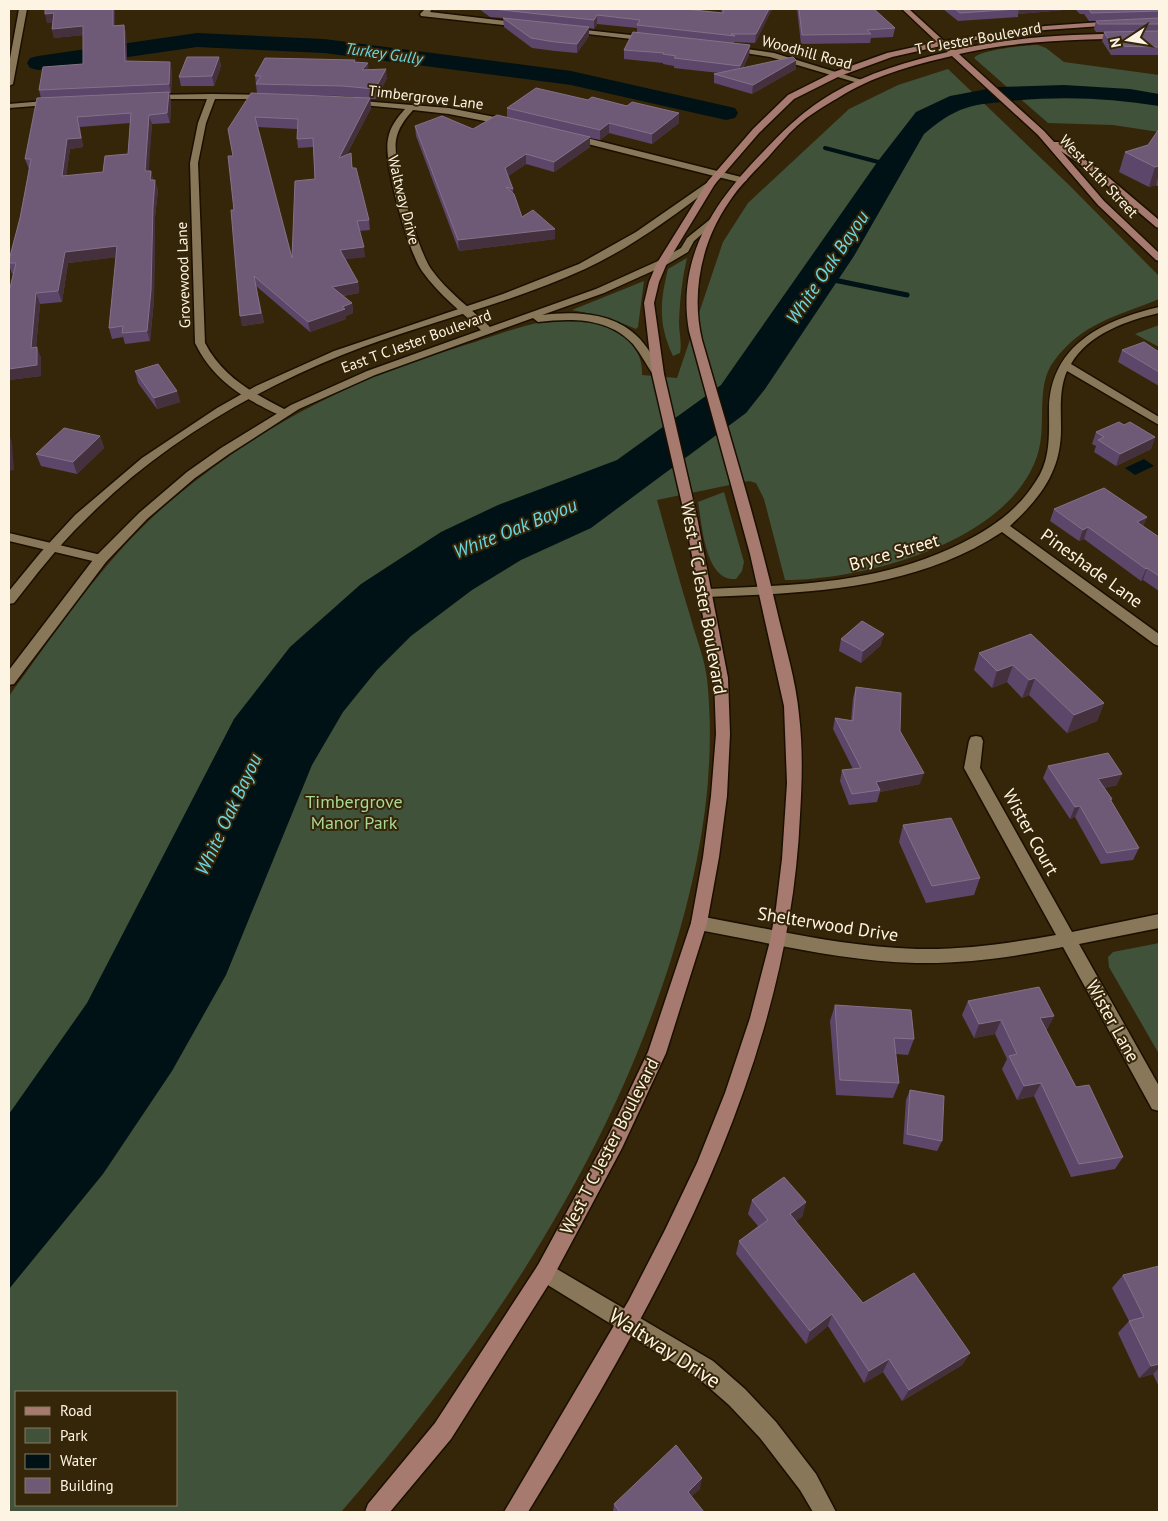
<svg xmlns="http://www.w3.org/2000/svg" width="1168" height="1521" font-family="'PT Sans',sans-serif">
<rect width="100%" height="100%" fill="#352609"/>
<path fill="#41523a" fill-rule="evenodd" d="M1038,45L1046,48L1064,62L1159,75V132L1113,125L1048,123L974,58C980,50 1026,45 1038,45Z
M948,69L1069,185L1159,276V299C1116,317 1083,322 1054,361C1035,386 1047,424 1038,453C1012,541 866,580 785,580L764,499L756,483L749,481L657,500C668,540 679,579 691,619C696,638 705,659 707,679C717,772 700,867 672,956C607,1165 484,1348 341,1512H9V696C59,628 107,554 173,499C238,444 312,401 391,370C418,359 446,351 475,342C519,328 569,305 615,330C632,339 643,355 642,375L677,378L723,242L748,203L849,109L898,85ZM16,1392H176V1505H16Z
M687,258C682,279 680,300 679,322C679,333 682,342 680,353L673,356C658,324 660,302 668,269Z
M644,281L638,327L636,329L607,317L572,310Z
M1159,325V347L1135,334Z
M724,492L744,562L742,571L736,579C705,582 702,524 698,502Z
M1159,943V1054L1109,967L1108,957L1113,952Z"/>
<path fill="#001215" d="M1064,85L1130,89L1159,94V106C1110,98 1061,96 1011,101C996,103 981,103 966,108C950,113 937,123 924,134L854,256L765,389L746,413L591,528L521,560L472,590L411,636L377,670L343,712L312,765L226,975L172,1071L103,1174L9,1289V1114L87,1003L234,719L290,647L361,584L441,532L498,505L617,460L721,385L878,161L916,112L950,96L998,87Z
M1144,459L1154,466L1135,475L1125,468Z"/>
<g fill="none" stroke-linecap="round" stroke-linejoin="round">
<path stroke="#001215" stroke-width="4" d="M825,148L886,164"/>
<path stroke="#001215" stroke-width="5" d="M829,279L907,295"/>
<path fill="#001215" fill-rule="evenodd" d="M197,33L324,39L571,71L735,108L738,113L735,118L726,120L571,85L324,53L197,47L38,70L30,68L27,63L30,58L38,56Z"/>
<g stroke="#1a0f00" stroke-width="3">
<path id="minor" d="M19,9H27L13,84L9,86V64Z
M425,9H432L430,12L522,23L526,25L522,27L421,16L420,14Z
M567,28L649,37L653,39L649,41L570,32H567Z
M726,46L774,53L865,81L858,83L770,57L726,50Z
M212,94L269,95L273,97L269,99H215L206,123L198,163L205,343C223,378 255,394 288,411L290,413L284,416C275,414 267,409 259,405C231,390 209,372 195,343L190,163L198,123L207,99H150L146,97L150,95Z
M57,100L61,102L60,104L9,108V104Z
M349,100L449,108L510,120L514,123L510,126L449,114L413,110C405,119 398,128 396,140C392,162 418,250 431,269C447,292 472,309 492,329L493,331L492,333H484C463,313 439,295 422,271C408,251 383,162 388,139C390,127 397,118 405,109L352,104H349Z
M571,134L745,178L747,180L742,183L568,139V135Z
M1159,307V313C1128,320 1088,334 1071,364L1159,417V425L1067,371C1059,389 1061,410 1061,429C1061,472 1040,498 1010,526L1159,634V646L1154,644L1002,532C914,590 809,593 707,597L702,596L700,593L702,590L707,589C796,585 880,584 962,543C992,528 1018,510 1036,481C1051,459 1049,433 1049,408C1051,344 1104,320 1159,307Z
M9,533L101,555L107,559L101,563L9,541Z
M976,736L981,737L983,741L980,768L1072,932L1159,914V928L1079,944L1159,1086V1111L1152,1109L1063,947C1015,957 966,964 916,963C843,961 771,943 699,930L693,928L691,923L693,918L699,916C771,929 843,947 917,949C964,950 1010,943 1056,935L964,768L969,741L971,737Z
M545,1262L713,1361L745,1389L776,1422L816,1474L836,1512H813L800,1490L760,1438L729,1405L697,1377L538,1279L535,1272L538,1265Z"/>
</g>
<g stroke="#1a0f00" stroke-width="3">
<path id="tertiary" d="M711,180L716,183L714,185C674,216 632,247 585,269C507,305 422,323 342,355C248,393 156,448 84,521C58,546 36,575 14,603L9,604V591L41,552L75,515L142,458L217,408L256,386L334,351L503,294L579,264L636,232Z
M713,217L718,220L716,222L694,241L688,252L666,265L604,293L542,315C575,311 615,312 640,339C649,349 656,362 664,374L662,376H654C647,366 641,354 633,344C608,317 571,318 538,322L533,318L375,375L299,409L229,454L195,478L147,519L106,562L14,684L9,685V670L96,556L139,513L187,472L221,448L291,405L367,371L596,289L658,261L681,248L687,238Z"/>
</g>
<g stroke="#1a0f00" stroke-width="3">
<path id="secondary" d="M902,9H909L944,41L1045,26L1116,21L1120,23L1116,25L1045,30L948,44L955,50C1021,35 1091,33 1159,34V38C1092,39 1024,39 959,54L1044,131L1054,142H1060L1101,171L1159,220V228L1156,227L1095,175L1061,151L1104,201L1159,253V261L1156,260L1098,205L1038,135L952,56C913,65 872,76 838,98C824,106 809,115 797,126C787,135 778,146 769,156C755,171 740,185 729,202C701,242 691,294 702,340C728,430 756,520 777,611C785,646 796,680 799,715C803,749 802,782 800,815C789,1070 658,1300 528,1512H504L629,1300L665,1230L697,1163L725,1093L750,1018L770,941L776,908L782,859L787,783L784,706L750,554L689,331C676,257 715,201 763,152C786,128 804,110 833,93C868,73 908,61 948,52L941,46L892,57L840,76L794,99L759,133L715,184L667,263L659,282L654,303L664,374L697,517L728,678L730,734L727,796L719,857L707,923L666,1053L622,1148L552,1279L451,1439L390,1512H365L368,1504L435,1423L538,1265L608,1136L648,1052L691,923L703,857L711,796L716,734L714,678L685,517L652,374L644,303L649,282L657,263L708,181L753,129L788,95L834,72L887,53L937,42Z"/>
</g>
<use href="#minor" fill="#89775a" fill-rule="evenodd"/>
<use href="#tertiary" fill="#89775a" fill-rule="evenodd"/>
<use href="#secondary" fill="#a67a6e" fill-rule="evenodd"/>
</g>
<path fill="#5c466a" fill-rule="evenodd" d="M45,9H115V25H124L126,34L127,61L172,71L171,93H169L171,102L170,123L152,124L148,171H151L153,180L158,190L155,217L154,300L150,341L125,344L123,337L112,339L109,328L116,257L68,263L62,302L40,304L36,347L41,358V376L9,380V292L13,274H12L9,265V260L20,218L29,169L25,159L41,98L39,90L83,64V35L54,38L52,29L53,22L47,23ZM130,123L128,154L103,172L66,176L70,149L83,147L80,127Z
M479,9H684L722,13L721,9H772L755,43L734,42V44L750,45L749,55L743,68L796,69L752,94L714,83V74L719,73L674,68V66L663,64V63L624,59V50L637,32V28L597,24L594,29L589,28V36L577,53L555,51L532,48L504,27L503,18L490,17Z
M797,9H874L895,28L893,37L871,38L870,43L801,44Z
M943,9H1159V57L1158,55H1111L1102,41L1104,32H1096L1094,29L1096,21H1089L1084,14H1080L1075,9L1018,14V17L958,21Z
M219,57L221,66L214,86H181L179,77Z
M356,62L368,63V70L387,78L376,99H370L371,108L347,154L353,168L369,220L370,230L359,231L365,257L345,259L358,282L359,293L343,296L352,303L353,313L346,316V319L310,332L256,286L264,323L242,326L234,210L233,156L257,93L255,76ZM290,95L344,96L367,98ZM257,127L297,129V139L298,148L313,147L315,179L292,258Z
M588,100L679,113V123L652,144L609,133L600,140L590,138V147L554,172L526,164L508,176L513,189V193L522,217L555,229V239L459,251L416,136L415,126L473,129L507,118V108Z
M1159,129V187L1156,185L1149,187L1119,172L1125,152L1148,145Z
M1122,350L1159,352V386L1118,362Z
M135,371L177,391L180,402L157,409L138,383Z
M1124,425L1155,437L1151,449L1116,466L1094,452L1096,446L1092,444L1096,432Z
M100,436L104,448L77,474L41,466L36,454Z
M1054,509L1147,517L1143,526L1159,537V591L1143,580L1141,581L1084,539L1079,541L1050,521Z
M1031,634L1104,703L1097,721L1067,733L1029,695L1022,698L1007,682L992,688L974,670L979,653Z
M841,639L881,645L861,663L839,651Z
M856,687L900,731L920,784L880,792L877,802L849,805L840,781L842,770L853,769L833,729L835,718L851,720L853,698Z
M1048,766L1117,785L1104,788L1112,799L1111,801L1139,848L1133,860L1101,864L1075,817L1070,819L1043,778Z
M903,825L980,878L974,895L926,903L899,842Z
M968,1001L1054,1016L1047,1029L1046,1030L1076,1087L1123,1157L1115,1169L1071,1177L1034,1096L1017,1100L1002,1069L1007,1059L995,1034L974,1038L962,1015Z
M835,1005L914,1039L908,1055L896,1054L899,1083L893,1098L836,1095L830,1021Z
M910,1090L942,1141L937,1151L903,1144L906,1100Z
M752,1200L806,1202L802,1217L795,1221L863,1303L970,1353L962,1365L902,1401L883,1372L864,1383L828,1326L806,1344L736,1254L739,1241L758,1226L748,1214Z
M1159,1266V1387L1153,1374L1139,1378L1118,1333L1129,1321L1112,1288L1123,1275Z
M700,1489L691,1496L704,1512H613L614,1504Z"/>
<path fill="#45313e" d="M113,9H115V35L113,26Z
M769,9H772L755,43L756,34Z
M1019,9H1076L1018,14Z
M54,13L56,22L47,23L45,14Z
M597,15V24L594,29V20Z
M124,25L126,34L127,71L125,61Z
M83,26L86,35L54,38L52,29Z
M589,27V36L577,53V44Z
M750,45L749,55L739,75L740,66Z
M219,57L221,66L214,86L212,76Z
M796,60V69L752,94L753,85Z
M170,62L172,71L171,93L169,84Z
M368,63L369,72L362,70Z
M386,69L387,78L376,99L375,89Z
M169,92L171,102L170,123L167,113Z
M370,98L371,108L340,168L339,158Z
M679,113V123L652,144V134Z
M149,115L152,124L148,181L145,171Z
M77,117L83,147L70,149L65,186L62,176L67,139Z
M609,123V133L600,140V130Z
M590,137V147L554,172V162Z
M526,154V164L506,178L505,168Z
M1159,166V174L1156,185L1149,187L1155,167Z
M151,171L153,181L150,180Z
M155,180L158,190L155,217L154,300L150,341L147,331L153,207Z
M555,229V239L459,251L458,240Z
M117,246L119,257L68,263L62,302L58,291L65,252Z
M364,247L365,257L341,260L340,250Z
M358,282L359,293L334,297L332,287Z
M36,293L40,304L35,359L31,348Z
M352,303L353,313L346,316V319L310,332L308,322L342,307Z
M261,313L264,323L242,326L240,316Z
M37,347L41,358V376L9,380V369Z
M177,391L180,402L157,409L154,398Z
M9,433L12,443L14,470L9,471Z
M100,436L104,448L77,474L73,462Z
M1155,437L1151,449L1116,466L1120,454Z
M1147,517L1142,529L1137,522Z
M1088,527L1084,539L1079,541L1083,530Z
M1147,568L1143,580L1141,581L1146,569Z
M884,634L881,645L861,663L863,651Z
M1013,665L1007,682L992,688L997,671Z
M1035,678L1029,695L1022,698L1029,680Z
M1104,703L1097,721L1067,733L1074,715Z
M924,773L920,784L880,792V790L876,782Z
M1122,774L1117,785L1092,790L1098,779Z
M1080,806L1075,817L1070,819L1075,807Z
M1054,1016L1047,1029L1033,1032L1040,1018Z
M1001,1020L995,1034L974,1038L979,1024Z
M1041,1083L1034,1096L1017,1100L1024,1086Z
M806,1202L802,1217L786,1228L790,1214Z
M832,1314L828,1326L806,1344L810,1331Z
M970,1353L962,1365L902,1401L909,1390Z
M889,1359L883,1372L864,1383L869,1371Z
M1159,1364V1368L1153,1374L1139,1378L1151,1366Z
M702,1478L700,1489L686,1502L688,1492Z"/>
<path fill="#6e5977" stroke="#847188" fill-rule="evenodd" d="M45,9H113V26L124,25L125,61L170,62L169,84L39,90L43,67L83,64V26L52,29L54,13L45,14Z
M493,9H684L723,13V9H769L756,34H731L735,36L637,25L640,20L597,15L594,20Z
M799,9H874L895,28L867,30L871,34L802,35Z
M955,9H1018L960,13Z
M1089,9H1159V11L1091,13Z
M503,18L589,27L577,44L555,42L531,38Z
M1159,18V24H1098L1096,21Z
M1159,31V47L1113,46L1104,32Z
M633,32L750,45L740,66L674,58L676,56L663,54L664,53L624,50Z
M187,57H219L212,76L179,77Z
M793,57L796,60L753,85L714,74Z
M265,58L355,60L354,62L368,63L362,70L386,69L375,89L343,86L256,84L261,76H255Z
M536,88L588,100L592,97L627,106L632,102L679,113L652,134L609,123L600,130L507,108Z
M169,92L167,113L149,115L145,171H151L150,180H155L153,207L151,290L147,331L122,333L123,326L109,328L117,246L65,252L58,291L36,293L31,348L37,347V365L9,369V292L16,263H9V260L20,218L28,176L31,159H25L37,98ZM131,113L128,154L105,156L103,172L62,176L67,139L81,138L77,117Z
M251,93L370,98L339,158L351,153L352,168H356L369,220L357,221L364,247L340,250L358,282L332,287L352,303L342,307L345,309L308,322L254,276L261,313L240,316L231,210H234L228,156H233L228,129ZM255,117L298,119L297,139L313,138L315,179L295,181L292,258Z
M497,115L590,137L554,162L526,154L505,168L513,189L506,187L514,194L522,217L533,210L555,229L458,240L415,126L442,116L473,129Z
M1159,129V166L1155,167L1125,152L1148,145Z
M1144,342L1159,352V372L1122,350Z
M158,364L177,391L154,398L135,371Z
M1119,422L1124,425L1130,422L1155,437L1120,454L1098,440L1104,437L1096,432Z
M64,428L100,436L73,462L36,454Z
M1104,488L1147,517L1137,522L1159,537V576L1147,568L1146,569L1088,527L1083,530L1054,509Z
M862,621L884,634L863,651L841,639Z
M1031,634L1104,703L1074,715L1035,678L1029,680L1013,665L997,671L979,653Z
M856,687L901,693L900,731L924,773L876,782L880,790L852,794L842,770L861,768L835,718L853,721Z
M1108,753L1122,774L1098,779L1112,799H1110L1139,848L1107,853L1080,806L1075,807L1048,766Z
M951,818L980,878L932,886L903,825Z
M1039,987L1054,1016L1040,1018L1076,1087L1089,1085L1123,1157L1079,1164L1041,1083L1024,1086L1009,1056L1017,1054L1001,1020L979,1024L968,1001Z
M835,1005L911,1010L914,1039L894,1038L899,1083L840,1080Z
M910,1090L944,1096L942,1141L907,1134Z
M784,1177L806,1202L790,1214L863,1303L914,1273L970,1353L909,1390L889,1359L869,1371L832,1314L810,1331L739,1241L768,1220L752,1200Z
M1159,1266V1364L1151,1366L1129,1321L1144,1317L1123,1275Z
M676,1445L702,1478L688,1492L704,1512H620L614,1504Z"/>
<g text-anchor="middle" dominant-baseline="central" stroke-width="4" stroke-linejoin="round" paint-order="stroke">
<g font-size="15" fill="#fef4e3" stroke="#352609">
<text transform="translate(978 38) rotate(-10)">T C Jester Boulevard</text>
<text transform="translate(807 52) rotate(15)">Woodhill Road</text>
<text transform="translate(426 97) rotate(7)">Timbergrove Lane</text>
<text transform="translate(1099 176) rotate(47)">West 11th Street</text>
<text transform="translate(404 200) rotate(76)">Waltway Drive</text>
<text transform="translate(183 275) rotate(-92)">Grovewood Lane</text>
<text transform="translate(416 341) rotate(-20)">East T C Jester Boulevard</text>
</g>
<g font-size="16" font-style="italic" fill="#69d7e4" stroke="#352609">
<text transform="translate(384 53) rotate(8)">Turkey Gully</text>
</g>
<g font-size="18" fill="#fef4e3" stroke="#352609">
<text transform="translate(894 552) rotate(-16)">Bryce Street</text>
<text transform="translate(1092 568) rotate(36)">Pineshade Lane</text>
<text transform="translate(704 598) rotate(80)">West T C Jester Boulevard</text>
<text transform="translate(1031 832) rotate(61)">Wister Court</text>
<text transform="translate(828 924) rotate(9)">Shelterwood Drive</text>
<text transform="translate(1113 1021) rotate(61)">Wister Lane</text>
<text transform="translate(609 1146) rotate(-63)">West T C Jester Boulevard</text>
</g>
<g font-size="18" fill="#a8d896" stroke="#352609">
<text x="354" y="801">Timbergrove<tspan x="354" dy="21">Manor Park</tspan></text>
</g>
<g font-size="19" font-style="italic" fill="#69d7e4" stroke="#352609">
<text transform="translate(827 267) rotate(-56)">White Oak Bayou</text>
<text transform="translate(515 528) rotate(-22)">White Oak Bayou</text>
<text transform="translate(228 814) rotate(-65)">White Oak Bayou</text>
</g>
<g font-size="21" fill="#fef4e3" stroke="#352609">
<text transform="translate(665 1348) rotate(33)">Waltway Drive</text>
</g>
</g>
<rect width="1168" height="1521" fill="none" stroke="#fef4e3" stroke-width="20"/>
<rect x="15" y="1391" width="162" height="115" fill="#352609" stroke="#857860"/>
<rect x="25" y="1407" width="25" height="8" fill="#a67a6e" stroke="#857860"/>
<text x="60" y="1416" font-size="15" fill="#fef4e3">Road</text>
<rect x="25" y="1428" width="25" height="15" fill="#41523a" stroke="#857860"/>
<text x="60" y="1441" font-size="15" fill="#fef4e3">Park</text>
<rect x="25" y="1454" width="25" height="15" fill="#001215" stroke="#857860"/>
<text x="60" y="1466" font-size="15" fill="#fef4e3">Water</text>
<rect x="25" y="1478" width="25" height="15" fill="#6e5977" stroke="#857860"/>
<text x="60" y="1491" font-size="15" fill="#fef4e3">Building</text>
<g transform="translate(1128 40) rotate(258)" stroke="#352609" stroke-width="4" paint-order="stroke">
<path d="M0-4L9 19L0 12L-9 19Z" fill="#fef4e3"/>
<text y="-8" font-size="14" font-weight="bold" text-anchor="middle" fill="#fef4e3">N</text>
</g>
</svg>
